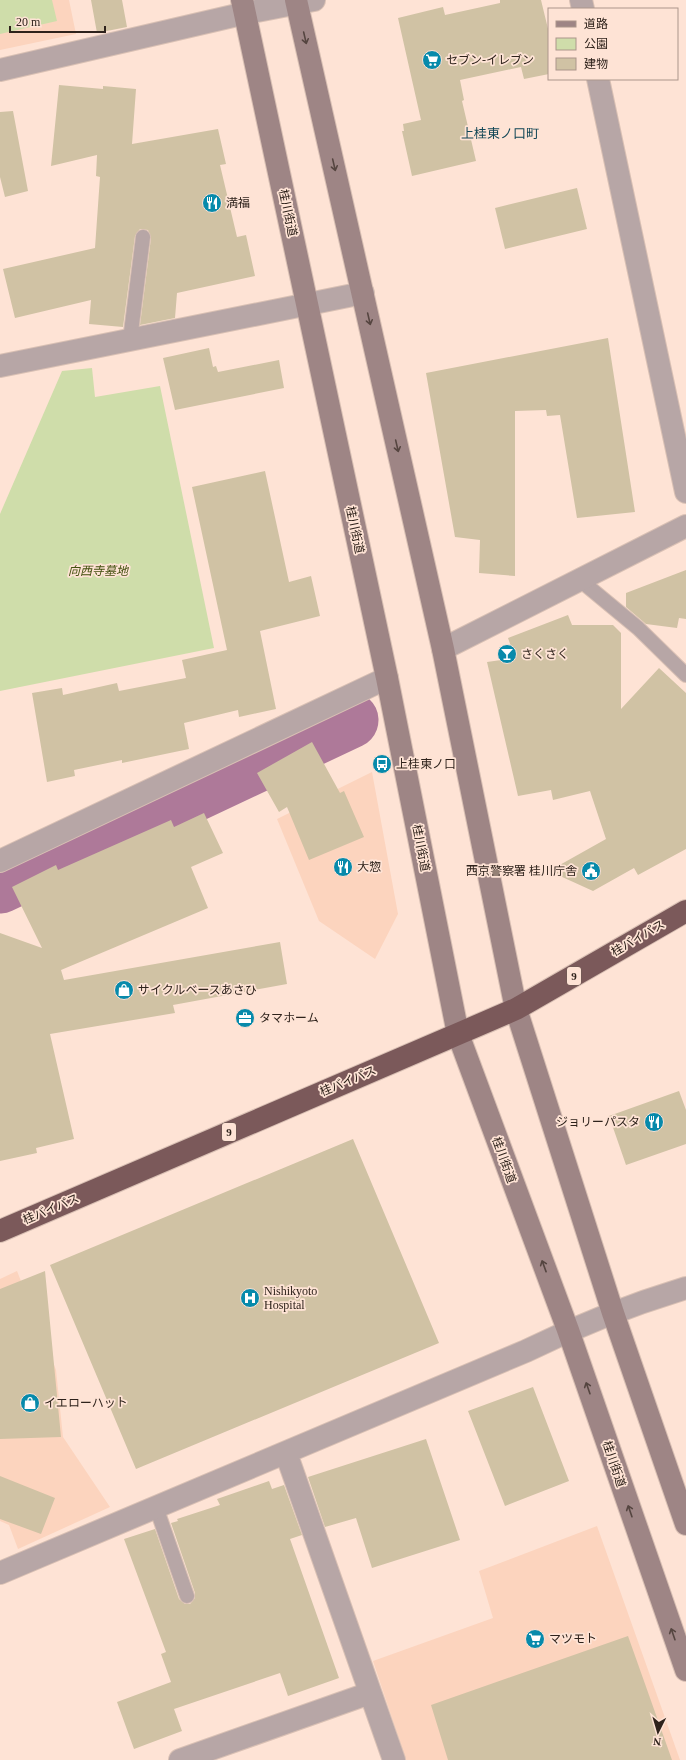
<svg xmlns="http://www.w3.org/2000/svg" width="686" height="1760" font-family="'Times New Roman','Noto Sans JP',serif">
<rect width="100%" height="100%" fill="#fee3d5"/>
<path fill="#fcd4be" d="M0,0H69L76,34L0,50Z
M372,772L398,914L375,959L319,921L277,819Z
M17,1271L56,1370L63,1437L110,1507L18,1549L9,1525L0,1521V1279Z
M597,1526L680,1760H406L373,1661L493,1618L479,1571Z"/>
<path fill="#cfddaa" d="M0,0H52L57,21L0,34Z
M92,368L95,397L160,386L214,648L0,691V514L62,371Z"/>
<g fill="none" stroke-linecap="round" stroke-linejoin="round">
<path stroke="#ae7999" stroke-width="57" d="M0,885L350,720"/>
</g>
<path fill="#d0c2a4" d="M91,0H122L127,27L97,33Z
M500,0H541L549,33V74L524,79L521,67L460,80L464,100L462,101L476,161L412,176L402,131H404L403,124L421,120L398,18L443,7L445,15L500,3Z
M59,85L103,89V86L136,89L132,144L218,129L226,164L220,165L237,237L246,235L255,276L177,293L175,318L140,325L151,238L148,230L140,229L135,236L123,327L89,324L91,300L15,318L3,269L95,248L100,177L96,176L97,155L51,166Z
M13,111L28,191L5,197L0,177V112Z
M577,188L587,229L505,249L495,208Z
M608,338L635,512L577,518L560,415L547,416L546,410L515,411V576L479,573L480,540L455,537L426,373Z
M209,348L213,367L216,366L218,372L279,360L284,388L175,410L163,358Z
M265,471L289,582L311,576L320,616L260,631L276,709L239,717L238,710L184,723L189,749L122,763V760L74,770L75,776L47,782L32,693L62,688L63,695L117,683L119,691L186,678L182,660L227,650L192,487Z
M686,570V619L679,618L677,628L646,624L626,607V593Z
M568,615L572,625H613L621,633V709L659,668L686,693V849L638,875L634,868L593,891L549,871L606,839L590,791L553,800L551,790L518,796L487,662L515,658L508,638Z
M312,742L340,793L344,791L364,837L309,860L287,807L279,812L257,773Z
M204,813L223,853L191,867L208,908L61,970L64,980L280,942L287,984L173,1005L175,1013L50,1034L74,1139L36,1148L37,1153L0,1161V933L42,948L12,887L56,865L58,870L171,820L174,827Z
M679,1091L686,1110V1144L626,1165L609,1116Z
M353,1139L439,1343L136,1469L50,1265Z
M45,1271L61,1437L0,1439V1289Z
M533,1387L569,1481L505,1506L468,1411Z
M426,1439L460,1540L372,1568L356,1518L325,1527L308,1477Z
M0,1476L55,1498L41,1534L0,1519Z
M269,1481L272,1489L284,1485L302,1535L290,1539L339,1678L288,1696L280,1673L174,1709L182,1731L134,1749L117,1702L171,1682L161,1654L166,1652L124,1539L155,1529L179,1599L185,1604H190L195,1598V1593L171,1523L178,1521L177,1519L220,1505L217,1499Z
M628,1636L672,1760H448L431,1705Z"/>
<g fill="none" stroke-linecap="round" stroke-linejoin="round">
<g stroke="#d9c0b4" stroke-width="16">
<path id="lane" d="M130,340L143,237
M580,580L638,628L686,675
M156,1507L187,1596"/>
</g>
<g stroke="#d9c0b4" stroke-width="24">
<path id="street" d="M581,0L583,9
M0,70L246,13L314,0
M598,79L686,492
M0,366L363,293
M443,649L686,526
M0,861L387,678
M286,1453L394,1760
M0,1573L526,1351C579,1325 630,1305 686,1288
M180,1760L370,1693"/>
</g>
<g stroke="#d9c0b4" stroke-width="24">
<path id="secondary" d="M242,0L387,678L458,1034L568,1330L686,1670
M296,0L443,649L516,1009L613,1313L686,1524"/>
</g>
<g stroke="#d9c0b4" stroke-width="24">
<path id="highway" d="M0,1231L516,1009L686,911"/>
</g>
<use href="#lane" stroke="#b7a6a6" stroke-width="14"/>
<use href="#street" stroke="#b7a6a6" stroke-width="22"/>
<use href="#secondary" stroke="#9e8585" stroke-width="22"/>
<use href="#highway" stroke="#7b595a" stroke-width="22"/>
</g>
<defs><path id="oneway-shaft" d="M-6 0H5M1.5-3L5.5 0L1.5 3" fill="none" stroke-width="1.6" stroke-linecap="round" stroke-linejoin="round"/></defs>
<g stroke="#554540">
<use href="#oneway-shaft" transform="translate(305 38) rotate(77)"/>
<use href="#oneway-shaft" transform="translate(334 165) rotate(77)"/>
<use href="#oneway-shaft" transform="translate(369 319) rotate(77)"/>
<use href="#oneway-shaft" transform="translate(397 446) rotate(77)"/>
<use href="#oneway-shaft" transform="translate(544 1266) rotate(-110)"/>
<use href="#oneway-shaft" transform="translate(588 1388) rotate(-109)"/>
<use href="#oneway-shaft" transform="translate(630 1511) rotate(-109)"/>
<use href="#oneway-shaft" transform="translate(673 1634) rotate(-109)"/>
</g>
<defs>
<g id="supermarket-disc" transform="scale(1)"><circle r="9.5" fill="#078aab" stroke="#fee3d5"/><path d="M-6-5.5h2.5l.6 2H6L4.5 2H-2.5L-4.4-4H-6ZM-1.5 3.2a1.3 1.3 0 1 0 .1 0ZM3 3.2a1.3 1.3 0 1 0 .1 0Z" fill="#fff"/></g>
<g id="restaurant-disc" transform="scale(1)"><circle r="9.5" fill="#078aab" stroke="#fee3d5"/><path d="M-5-6h1v4h1v-4h1v4h1v-4h1v5L-1.5 .5V6h-2V.5L-5-1ZM5-6V6H3V1.5H1.5Q1.5-4 5-6Z" fill="#fff"/></g>
<g id="bar-disc" transform="scale(1)"><circle r="9.5" fill="#078aab" stroke="#fee3d5"/><path d="M-6-5H6L.8 .8V4.5H3.5V6h-7V4.5H-.8V.8Z" fill="#fff"/></g>
<g id="bus-disc" transform="scale(1)"><circle r="9.5" fill="#078aab" stroke="#fee3d5"/><path d="M-5-6H5V4H4V6H2V4H-2V6H-4V4H-5ZM-3.5-4V0h7V-4ZM-3.5 1.2v1.5H-2V1.2ZM2 1.2v1.5H3.5V1.2Z" fill="#fff"/></g>
<g id="civic-disc" transform="scale(1)"><circle r="9.5" fill="#078aab" stroke="#fee3d5"/><path d="M-.6-6.5H3V-4.5H.6V-3L4-1V1h2V6H-6V1h2V-1L-.6-3ZM-1.2 2.5V6h2.4V2.5Z" fill="#fff"/></g>
<g id="shop-disc" transform="scale(1)"><circle r="9.5" fill="#078aab" stroke="#fee3d5"/><path d="M-5-2.5h2.3a2.7 3.5 0 0 1 5.4 0H5L5.5 6h-11ZM-1.5-2.5h3a1.5 2.3 0 0 0-3 0Z" fill="#fff"/></g>
<g id="office-disc" transform="scale(1)"><circle r="9.5" fill="#078aab" stroke="#fee3d5"/><path d="M-6-3h4V-5.5h4V-3h4V5H-6ZM-1-4.5V-3h2v-1.5ZM-6 0V1H6V0Z" fill="#fff"/></g>
<g id="hospital-disc" transform="scale(1)"><circle r="9.5" fill="#078aab" stroke="#fee3d5"/><path d="M-5-5h3v3.5h4V-5h3V5h-3V1.5h-4V5h-3Z" fill="#fff"/></g>
</defs>
<g fill-rule="evenodd">
<use href="#supermarket-disc" x="432" y="60"/>
<use href="#restaurant-disc" x="212" y="203"/>
<use href="#bar-disc" x="507" y="654"/>
<use href="#bus-disc" x="382" y="764"/>
<use href="#restaurant-disc" x="343" y="867"/>
<use href="#civic-disc" x="591" y="871"/>
<use href="#shop-disc" x="124" y="990"/>
<use href="#office-disc" x="245" y="1018"/>
<use href="#restaurant-disc" x="654" y="1122"/>
<use href="#hospital-disc" x="250" y="1298"/>
<use href="#shop-disc" x="30" y="1403"/>
<use href="#supermarket-disc" x="535" y="1639"/>
</g>
<g text-anchor="middle" dominant-baseline="central" stroke-width="3.5" stroke-linejoin="round" paint-order="stroke">
<g fill="#fee3d5" stroke="#6c5c53" stroke-width="1">
<rect x="567" y="967" width="14" height="18" rx="3"/>
<rect x="222" y="1123" width="14" height="18" rx="3"/>
</g>
<g font-size="11" font-weight="bold" fill="#2e221b">
<text x="574" y="976">9</text>
<text x="229" y="1132">9</text>
</g>
<g font-size="12" fill="#2e221b" stroke="#fee3d5" text-anchor="start">
<text x="446" y="60">セブン-イレブン</text>
<text x="226" y="203">満福</text>
<text x="521" y="654">さくさく</text>
<text x="396" y="764">上桂東ノ口</text>
<text x="357" y="867">大惣</text>
<text x="577" y="871" text-anchor="end">西京警察署 桂川庁舎</text>
<text x="138" y="990">サイクルベースあさひ</text>
<text x="259" y="1018">タマホーム</text>
<text x="640" y="1122" text-anchor="end">ジョリーパスタ</text>
<text x="264" y="1291">Nishikyoto<tspan x="264" dy="14">Hospital</tspan></text>
<text x="44" y="1403">イエローハット</text>
<text x="549" y="1639">マツモト</text>
</g>
<g font-size="12" fill="#2e221b" stroke="#fee3d5">
<text transform="translate(288 213) rotate(78)">桂川街道</text>
<text transform="translate(355 530) rotate(78)">桂川街道</text>
<text transform="translate(421 848) rotate(79)">桂川街道</text>
<text transform="translate(638 938) rotate(-30)">桂バイパス</text>
<text transform="translate(348 1081) rotate(-23)">桂バイパス</text>
<text transform="translate(504 1160) rotate(70)">桂川街道</text>
<text transform="translate(51 1209) rotate(-23)">桂バイパス</text>
<text transform="translate(614 1464) rotate(71)">桂川街道</text>
</g>
<g font-size="12" font-style="italic" fill="#43500f" stroke="#fee3d5">
<text x="98" y="571">向西寺墓地</text>
</g>
<g font-size="13" fill="#114656" stroke="#fee3d5">
<text x="500" y="133">上桂東ノ口町</text>
</g>
</g>
<rect x="548" y="8" width="130" height="72" fill="#fee3d5" stroke="#ab968b"/>
<rect x="556" y="21" width="20" height="6" fill="#9e8585" stroke="#ab968b"/>
<text x="584" y="28" font-size="12" fill="#2e221b">道路</text>
<rect x="556" y="38" width="20" height="12" fill="#cfddaa" stroke="#ab968b"/>
<text x="584" y="48" font-size="12" fill="#2e221b">公園</text>
<rect x="556" y="58" width="20" height="12" fill="#d0c2a4" stroke="#ab968b"/>
<text x="584" y="68" font-size="12" fill="#2e221b">建物</text>
<g transform="translate(658 1732) rotate(185)" stroke="#fee3d5" stroke-width="3" paint-order="stroke">
<path d="M0-3L7 15L0 10L-7 15Z" fill="#2e221b"/>
<text y="-6" font-size="11" font-weight="bold" text-anchor="middle" fill="#2e221b">N</text>
</g>
<path d="M10 26v6h95v-6" fill="none" stroke="#2e221b" stroke-width="2"/>
<text x="16" y="26" font-size="12" fill="#2e221b" stroke="#fee3d5" stroke-width="3" paint-order="stroke">20 m</text>
</svg>
